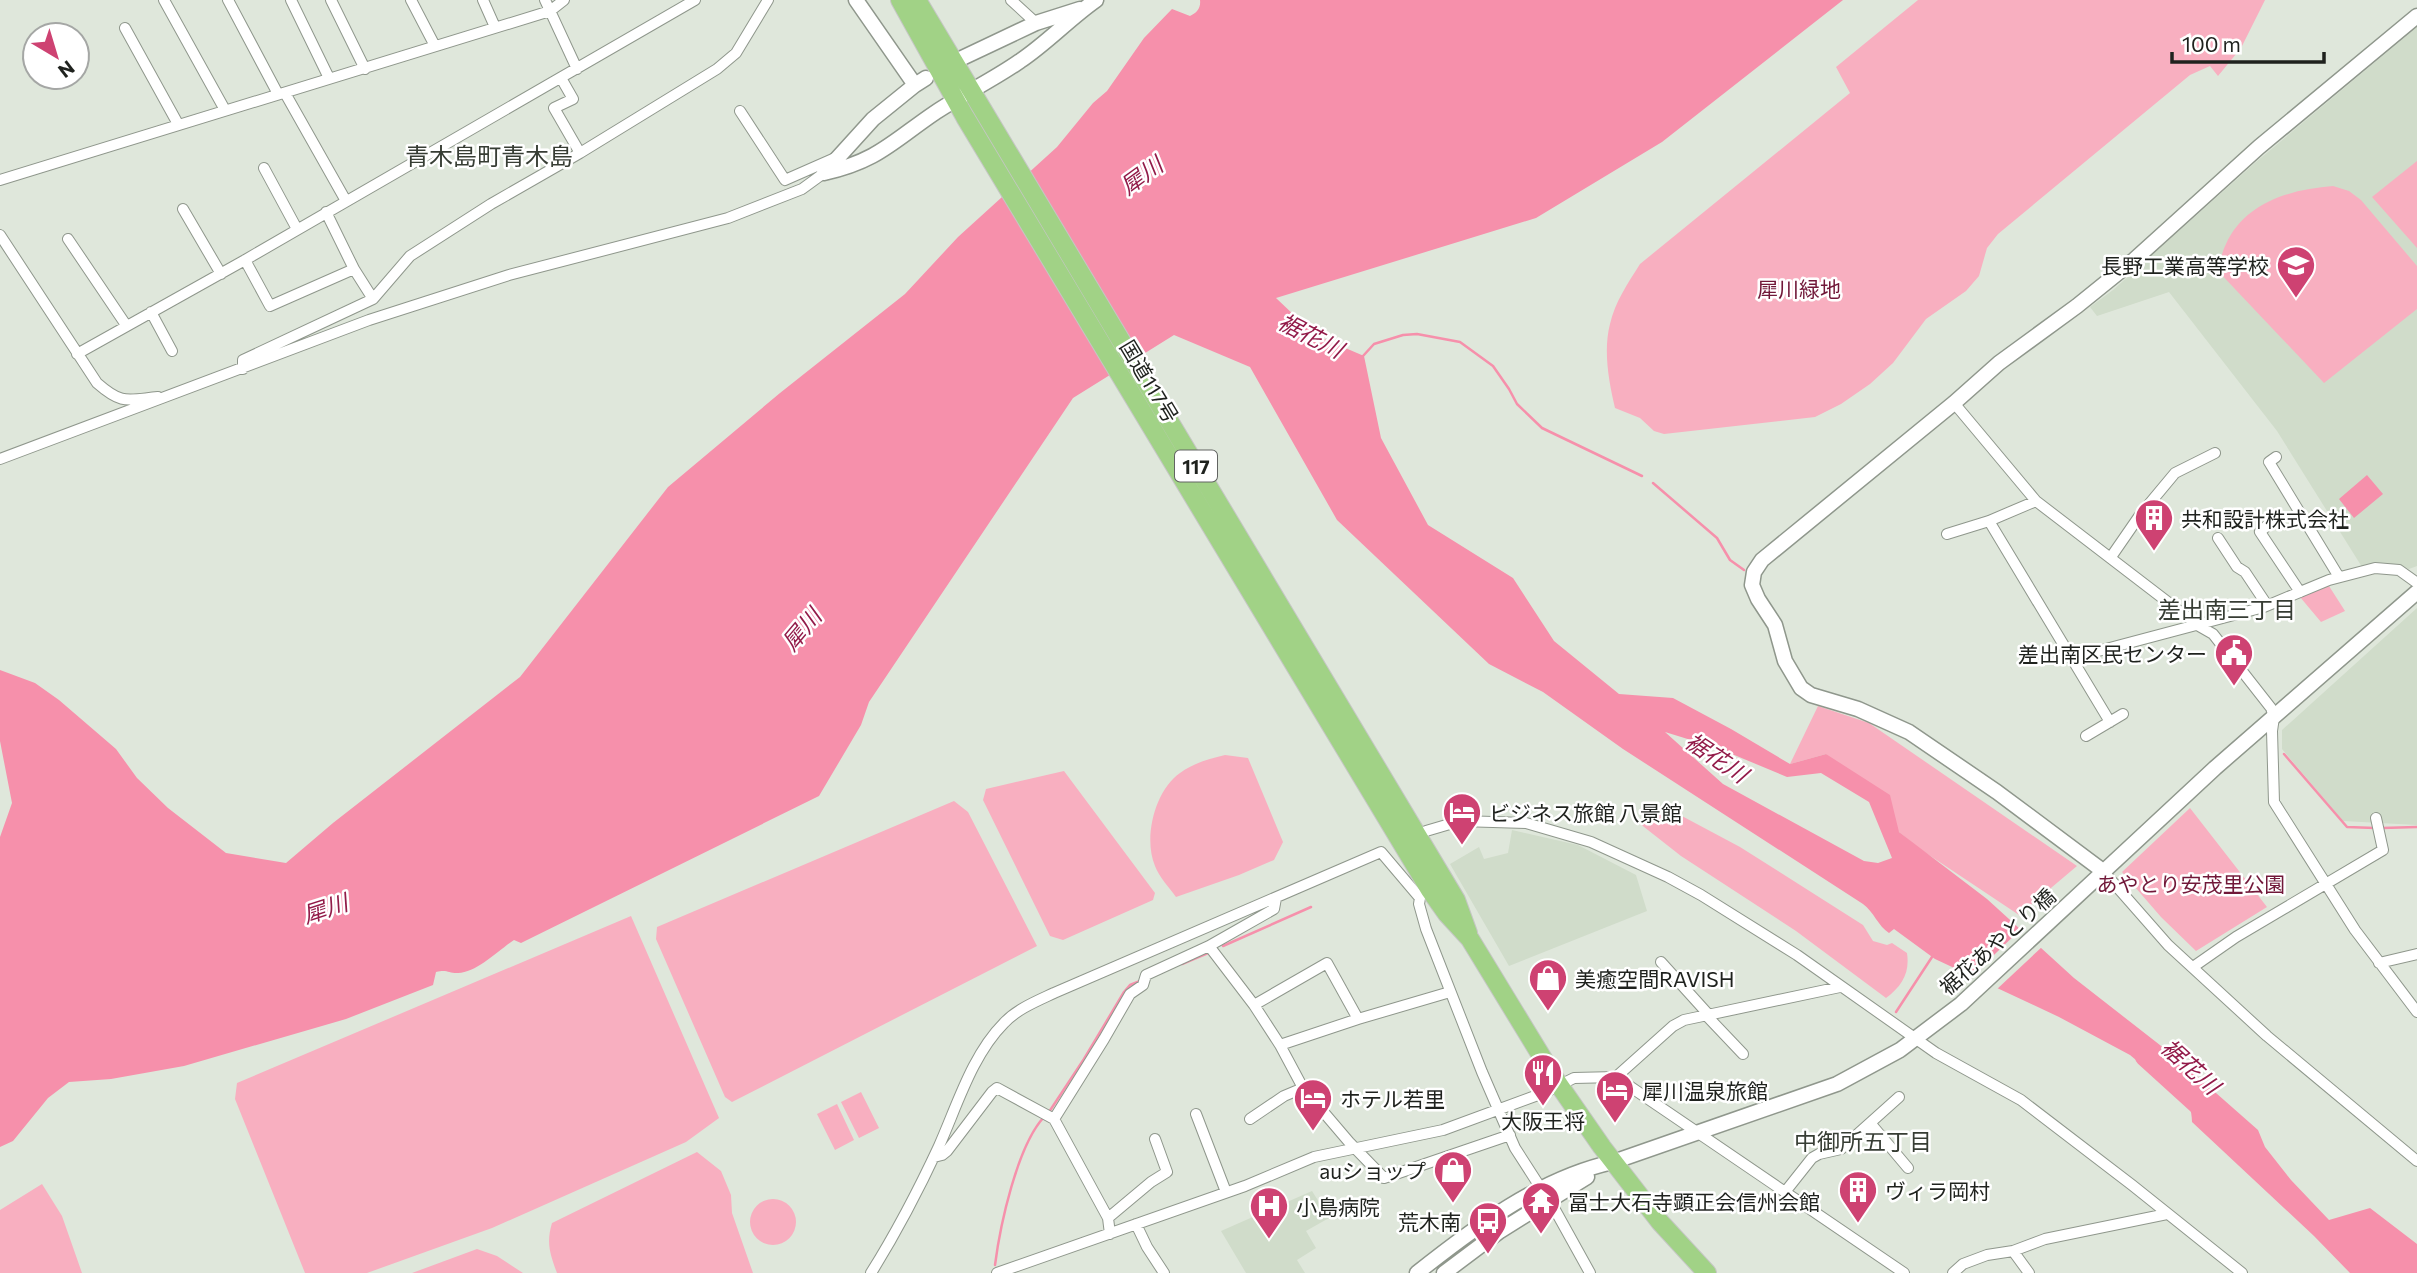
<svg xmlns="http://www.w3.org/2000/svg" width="2417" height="1273" font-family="Commissioner,'Noto Sans JP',sans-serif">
<rect width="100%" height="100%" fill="#dfe7db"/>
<path fill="#d0dcca" d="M2417,27V566L2409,569L2384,563L2362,567L2277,431L2169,292L2097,316L2090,307L2113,290L2256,162Z
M2417,608V825L2343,821L2282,749V730Z
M1512,830L1578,845L1636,875L1647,911L1509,966L1450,864L1479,847L1484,859L1508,853Z
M1312,1191L1329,1218L1306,1231L1316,1248L1297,1260L1305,1273H1246L1221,1231Z"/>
<path fill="#f8afc0" d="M1918,0H2265L2241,48L2218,76L2210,66L2190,75L1998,234L1987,248L1979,276L1966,291L1926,319L1893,363L1870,384L1841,404L1815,417L1664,434L1654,431L1640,418L1615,408C1609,382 1603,351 1610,324C1615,302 1628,283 1640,264L1850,93L1836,67Z
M2417,161V248L2372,197Z
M2333,186L2349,191L2361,200L2417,266V309L2324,383L2217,270C2220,262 2222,252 2226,244C2245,202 2292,189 2333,186Z
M2329,586L2345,611L2321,622L2300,597Z
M1818,706L1869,723L2077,866L2019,915L1920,849L1899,832L1826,754L1790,764Z
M1225,755L1248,758L1283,842L1274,860L1239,875L1176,897C1169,887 1159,877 1155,866C1143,838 1155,790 1180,773C1194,763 1208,759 1225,755Z
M1064,771L1155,893L1153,900L1063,940L1050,936L983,800L986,789Z
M954,801L968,812L1037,946L732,1102L725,1097L656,939L657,927Z
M1665,807L1740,847L1863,925L1873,941L1887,945L1892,943L1907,953C1910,973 1902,986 1886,998L1796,931L1681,856L1639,823Z
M2190,808L2267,907L2196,951L2161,917L2122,872Z
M631,916L719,1118L686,1142L492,1228L367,1273H305L235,1099L237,1083Z
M861,1092L879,1128L859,1138L841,1102Z
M837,1104L854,1140L835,1150L817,1114Z
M697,1152L721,1171L731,1195L732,1213L753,1273H557C550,1254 546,1243 552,1223Z
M42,1184L62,1216L82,1273H0V1210Z
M750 1222a23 23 0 1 1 46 0a23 23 0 1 1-46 0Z
M477,1249L497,1256L523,1273H412Z"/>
<path fill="#f690ab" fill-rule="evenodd" d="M1200,0H1843L1662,142L1536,218L1276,298L1315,335L1364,356L1381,438L1428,525L1513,578L1554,641L1619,694L1673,698L1731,729L1790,764L1826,754L1890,795L1899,832L1987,899L2074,978L2174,1056L2258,1130L2265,1147L2291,1180L2329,1220L2370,1208L2417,1244V1273H2350L2314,1236L2192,1122C2192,1097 2176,1086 2159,1071H2149L2130,1055L2059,1017L1935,959L1894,929L1889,933C1878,926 1874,912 1863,904L1623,749L1543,692L1489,664L1337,520L1250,367L1174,335L1073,398L869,702L861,725L819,796L521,943L514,940C499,950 475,974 457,973C448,973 447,969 436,972L433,985L346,1019L184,1066L111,1079L69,1082L48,1098L13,1141L0,1147V837L12,803L0,741V670L35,683L59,700L116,749L137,778L168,808L226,853L286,863L333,823L520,677L668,487L780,393L905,294L958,237L1057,147L1093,103L1107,91L1144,38L1172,9L1190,16C1197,13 1201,8 1200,0ZM1665,732L1720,749L1787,777L1821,773L1869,802L1892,858L1878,863L1864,861L1723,784Z
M2367,475L2383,494L2354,518L2339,499Z"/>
<path fill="#dfe7db" d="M2023,927L2044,945L1996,990L1970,978Z"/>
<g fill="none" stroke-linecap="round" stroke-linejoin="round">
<path stroke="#f690ab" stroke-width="2.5" d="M1363,356L1374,344L1403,335L1417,334L1460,342L1493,366L1509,389L1517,404L1542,428L1642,476
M1653,483L1717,538L1730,560L1744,570
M2284,754L2347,827L2375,828
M2382,828L2417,827
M1223,946L1311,907
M1182,964L1208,953
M1896,1012L1932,957
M1049,1112L1084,1059L1124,992L1130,985L1140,981
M995,1265C1000,1226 1017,1146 1044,1117"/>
<path stroke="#f690ab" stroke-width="18" d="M2144,1057L2198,1106"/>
<g stroke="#8f978c" stroke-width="12">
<path id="street" d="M164,0L225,110
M228,0L278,94
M291,0L329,78
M331,0L365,69
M411,0L435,46
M483,0L495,27
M545,0L577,69
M1011,0L1036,23
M125,28L178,124
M561,78L573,99L554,108L580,153
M285,93L346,201
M740,111L785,180L835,158
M264,168L297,229
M0,180L550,11L564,0
M183,209L221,274
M326,212L354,269L373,299
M0,235L97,383C122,405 127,400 158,397
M68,239L126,325
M245,260L270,306L354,269
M151,312L172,351
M77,354L245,260L695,0
M243,369V360L373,299L410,256L491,204L580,153L717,69L736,53L768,0
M1954,403L2036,501L2199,626L2213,634L2271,708L2274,717L2272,731L2274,802L2355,930L2417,1012
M2276,457L2269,462L2339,577
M0,459L369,320L509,275L728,218L802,189L824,173
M1989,521L2110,722
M2270,523L2260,532L2300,592
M1947,534L1989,521L2036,501
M2218,538L2237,567L2245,572L2267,605
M2111,557L2140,515L2175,473L2215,453
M2072,658L2264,607L2329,580L2375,568L2399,570L2417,583
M2086,736L2123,714
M1426,831L1460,821L1526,823L1591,842L1668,877L1701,895L1797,955L1936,1053L2021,1100L2132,1185L2242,1273
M2103,871L2168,945L2267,1036L2417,1161
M1209,946L1254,1005L1280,1045L1303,1088L1349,1142L1384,1178L1510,1135
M1661,962L1708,1014
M2379,963L2417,954
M2193,967L2236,937L2383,850L2376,818
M1254,1005L1327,963L1358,1019
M1706,1015L1743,1054
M1280,1045L1358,1019L1450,992
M1616,1077L1673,1026L1684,1020L1840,987
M1196,1114L1226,1192
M1054,1119L1104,1039L1130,994L1143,985L1146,975L1209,946L1274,909L1276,898
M1250,1119L1284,1096L1303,1088
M1871,1124L1908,1168
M934,1157L942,1155L947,1151L992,1092L997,1088L1054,1119L1108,1218L1110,1234
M1785,1192L1812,1158L1819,1154L1841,1149L1899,1097
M1549,1199L1590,1273
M1108,1218L1151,1182L1167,1172L1155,1139
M1136,1224L1147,1247L1164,1273
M2013,1251L2029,1273
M871,1273C896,1233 919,1189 939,1146C957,1106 972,1055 1004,1023C1017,1009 1037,1001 1054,993L1381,852L1420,898L1419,904L1426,929L1482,1072L1515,1148L1542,1190
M997,1273L1245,1186L1314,1157L1443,1130L1546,1092L1574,1078L1616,1077L1904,1273
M1953,1273L1963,1264L1987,1255L2013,1251L2045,1239L2167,1214"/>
</g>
<g stroke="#8f978c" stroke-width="17">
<path id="secondary" d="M856,0L915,85L926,78
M962,58L1036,23L1080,9
M824,173C878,161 893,141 936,112C963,94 993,80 1020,61C1047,43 1069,19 1096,0
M824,173L873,119L915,85
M2103,871L1997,792L1909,732L1858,709L1811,695L1801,688L1785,661L1775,625L1758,599L1752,585L1754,572L1762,560L1954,403L1999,363L2077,306L2134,260L2259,147L2417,16
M1417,1273C1475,1227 1540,1178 1613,1162L1837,1084L1900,1050L1961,1004L2215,768L2417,592
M1444,1273L1500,1231L1587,1177"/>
</g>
<g stroke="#c5c6c4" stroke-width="20">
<path id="highway" d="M900,0L965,117L1430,890L1447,914L1470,939L1559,1085L1602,1147L1660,1222L1707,1273
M917,0L1456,900L1468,933"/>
</g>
<use href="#street" stroke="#fff" stroke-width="10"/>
<use href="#secondary" stroke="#fff" stroke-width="14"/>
<use href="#highway" stroke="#a1d286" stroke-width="18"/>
</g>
<defs>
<g id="school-pin" transform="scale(2.0125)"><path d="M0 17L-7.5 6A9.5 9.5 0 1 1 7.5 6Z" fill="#ce4272" stroke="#fff"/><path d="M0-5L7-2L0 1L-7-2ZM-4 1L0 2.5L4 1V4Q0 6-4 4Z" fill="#fff"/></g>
<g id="building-pin" transform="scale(2.0125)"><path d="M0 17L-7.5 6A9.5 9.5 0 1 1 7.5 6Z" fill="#ce4272" stroke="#fff"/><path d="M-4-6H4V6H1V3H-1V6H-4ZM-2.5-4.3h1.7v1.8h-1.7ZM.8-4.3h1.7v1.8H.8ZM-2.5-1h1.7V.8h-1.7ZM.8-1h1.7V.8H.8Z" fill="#fff"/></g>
<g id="civic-pin" transform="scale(2.0125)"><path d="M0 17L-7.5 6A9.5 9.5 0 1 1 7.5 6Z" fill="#ce4272" stroke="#fff"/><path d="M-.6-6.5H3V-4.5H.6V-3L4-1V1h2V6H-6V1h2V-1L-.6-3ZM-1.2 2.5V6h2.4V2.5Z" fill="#fff"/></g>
<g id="hotel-pin" transform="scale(2.0125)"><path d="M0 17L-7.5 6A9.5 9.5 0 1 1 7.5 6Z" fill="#ce4272" stroke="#fff"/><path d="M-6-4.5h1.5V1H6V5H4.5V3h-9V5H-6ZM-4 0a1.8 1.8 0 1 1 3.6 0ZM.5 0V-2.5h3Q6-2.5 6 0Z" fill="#fff"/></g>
<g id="shop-pin" transform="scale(2.0125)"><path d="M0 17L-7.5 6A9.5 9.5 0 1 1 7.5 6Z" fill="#ce4272" stroke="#fff"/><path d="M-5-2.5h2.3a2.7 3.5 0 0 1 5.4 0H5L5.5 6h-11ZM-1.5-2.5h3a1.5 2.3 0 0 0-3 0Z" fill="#fff"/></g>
<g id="restaurant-pin" transform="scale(2.0125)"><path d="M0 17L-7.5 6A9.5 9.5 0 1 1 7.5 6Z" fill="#ce4272" stroke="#fff"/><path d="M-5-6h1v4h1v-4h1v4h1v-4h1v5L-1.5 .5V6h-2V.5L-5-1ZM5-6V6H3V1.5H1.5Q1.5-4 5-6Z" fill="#fff"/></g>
<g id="temple-pin" transform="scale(2.0125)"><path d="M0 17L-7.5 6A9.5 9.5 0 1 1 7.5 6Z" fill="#ce4272" stroke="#fff"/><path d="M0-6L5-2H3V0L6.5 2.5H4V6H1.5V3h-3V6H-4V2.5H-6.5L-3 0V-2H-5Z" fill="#fff"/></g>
<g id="hospital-pin" transform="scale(2.0125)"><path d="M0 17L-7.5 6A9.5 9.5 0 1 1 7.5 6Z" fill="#ce4272" stroke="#fff"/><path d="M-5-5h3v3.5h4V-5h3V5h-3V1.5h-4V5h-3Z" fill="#fff"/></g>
<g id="bus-pin" transform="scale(2.0125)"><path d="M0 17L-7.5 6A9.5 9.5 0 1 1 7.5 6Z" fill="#ce4272" stroke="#fff"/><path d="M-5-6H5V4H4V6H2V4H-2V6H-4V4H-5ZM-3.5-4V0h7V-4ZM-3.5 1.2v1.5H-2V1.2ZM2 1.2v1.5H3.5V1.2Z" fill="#fff"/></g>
</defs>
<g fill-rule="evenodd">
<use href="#school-pin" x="2296" y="265"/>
<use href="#building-pin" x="2154" y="518"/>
<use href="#civic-pin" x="2234" y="653"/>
<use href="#hotel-pin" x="1462" y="812"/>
<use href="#shop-pin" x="1548" y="978"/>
<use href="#restaurant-pin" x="1543" y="1073"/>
<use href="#hotel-pin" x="1615" y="1090"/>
<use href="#hotel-pin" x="1313" y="1098"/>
<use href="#shop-pin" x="1453" y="1170"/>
<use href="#building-pin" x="1858" y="1190"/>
<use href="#temple-pin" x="1541" y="1201"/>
<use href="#hospital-pin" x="1269" y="1206"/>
<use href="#bus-pin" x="1488" y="1221"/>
</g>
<g text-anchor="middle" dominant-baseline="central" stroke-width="5" stroke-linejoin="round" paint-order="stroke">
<rect fill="#fff" stroke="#626462" stroke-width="2" x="1175" y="450.5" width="42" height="31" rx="5"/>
<g font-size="19" font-weight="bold" fill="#1f221e">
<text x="1196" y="466">117</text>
</g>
<g font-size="21" fill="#1f221e" stroke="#fff" text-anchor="start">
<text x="2269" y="265" text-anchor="end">長野工業高等学校</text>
<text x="2181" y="518">共和設計株式会社</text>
<text x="2207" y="653" text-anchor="end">差出南区民センター</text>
<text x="1489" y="812">ビジネス旅館 八景館</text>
<text x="1575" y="978">美癒空間RAVISH</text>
<text x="1642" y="1090">犀川温泉旅館</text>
<text x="1340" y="1098">ホテル若里</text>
<text x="1543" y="1120" text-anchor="middle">大阪王将</text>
<text x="1426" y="1170" text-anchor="end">auショップ</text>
<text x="1885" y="1190">ヴィラ岡村</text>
<text x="1568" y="1201">冨士大石寺顕正会信州会館</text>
<text x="1296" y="1206">小島病院</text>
<text x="1461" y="1221" text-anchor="end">荒木南</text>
</g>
<g font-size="21" fill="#711839" stroke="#fff">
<text x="1799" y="288">犀川緑地</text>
<text x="2191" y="883">あやとり安茂里公園</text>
</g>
<g font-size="21" fill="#1f221e" stroke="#fff">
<text transform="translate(1150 381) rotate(59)">国道117号</text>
<text transform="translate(1997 941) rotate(-42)">裾花あやとり橋</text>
</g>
<g font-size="23" font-style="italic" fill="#921b49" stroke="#fff">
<text transform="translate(1141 175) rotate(-36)">犀川</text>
<text transform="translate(1311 335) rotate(27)">裾花川</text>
<text transform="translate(801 629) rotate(-50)">犀川</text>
<text transform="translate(1717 757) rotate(34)">裾花川</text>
<text transform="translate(325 908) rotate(-18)">犀川</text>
<text transform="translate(2191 1066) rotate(42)">裾花川</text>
</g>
<g font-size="23" fill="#373d34" stroke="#fff">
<text x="2227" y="609">差出南三丁目</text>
<text x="1863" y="1141">中御所五丁目</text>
</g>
<g font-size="24" fill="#373d34" stroke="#fff">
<text x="489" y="155">青木島町青木島</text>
</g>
</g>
<g transform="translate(56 56) rotate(142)"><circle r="33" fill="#ffffff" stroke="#a5a7a5" stroke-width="2"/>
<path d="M0-5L12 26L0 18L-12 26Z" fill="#ce4272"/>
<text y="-10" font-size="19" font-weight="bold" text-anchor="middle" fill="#1f221e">N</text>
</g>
<path d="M2172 52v10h152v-10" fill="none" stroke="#1f221e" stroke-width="3.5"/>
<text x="2182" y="52" font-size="21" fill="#1f221e" stroke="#ffffff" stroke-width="5" paint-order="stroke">100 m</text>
</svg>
